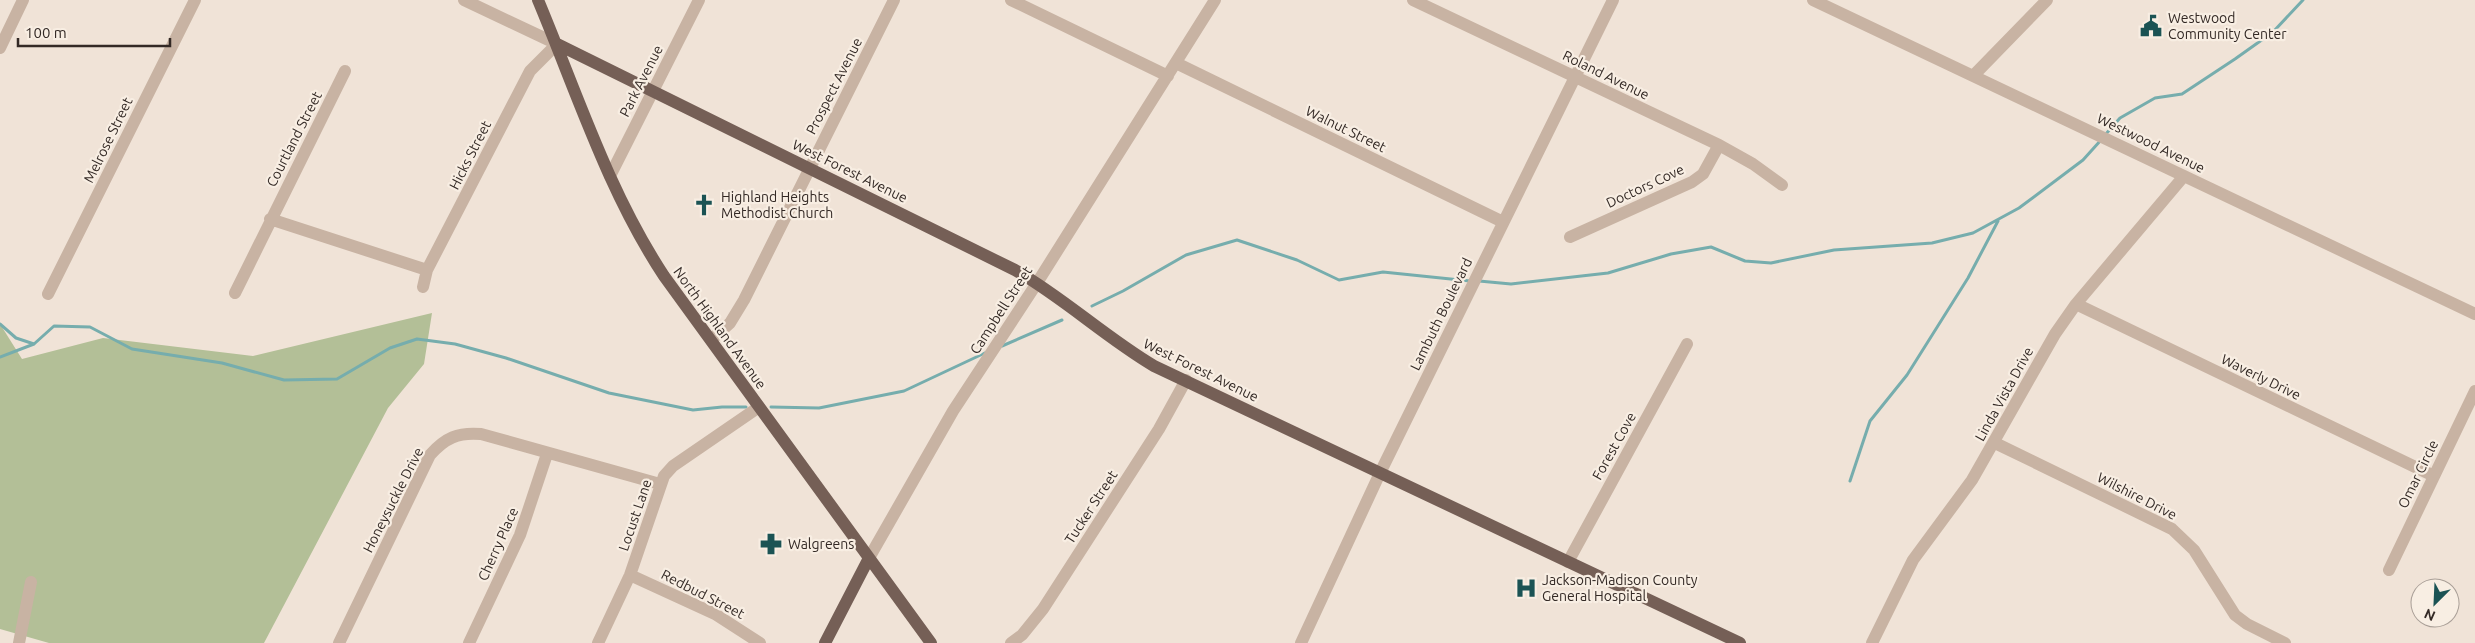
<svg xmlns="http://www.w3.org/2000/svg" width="2475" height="643" font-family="Ubuntu,sans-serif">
<rect width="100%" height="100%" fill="#f0e3d7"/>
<path fill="#b3bf97" d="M432,313L424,364L388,408L264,643H49L0,629V324L22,359L103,338L253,356Z"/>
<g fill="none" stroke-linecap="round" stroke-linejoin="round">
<path stroke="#76adad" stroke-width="3" d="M2105,135L2120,118L2155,98L2182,94L2235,59L2273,32L2303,0
M1479,281L1511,284L1608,273L1671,254L1711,247L1745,261L1771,263L1834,250L1932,243L1973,233L2019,208L2083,160L2101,140
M1092,306L1123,291L1186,255L1237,240L1297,260L1339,280L1383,272L1470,281
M0,324L16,338L34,344L54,326L90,327L132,349L222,363L284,380L337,379L390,348L417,339L455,344L506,358L609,393L693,410L722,407H746
M1002,346L1062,320
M0,357L34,344
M771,407L819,408L904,391L987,352
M1850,481L1870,421L1907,375L1968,278L1998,221"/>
<path stroke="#c8b3a3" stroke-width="12" d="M1011,0L1168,76
M1413,0L1719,145L1753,164L1782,185
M1813,0L2475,314
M0,48L23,0
M1176,63L1503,222
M1974,75L2047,0
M610,176L699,0
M270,219L427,270
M1570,237L1692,182L1703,174L1719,145
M423,287L427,270L530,71L557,44L464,0
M235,293L345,71
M48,294L195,0
M2076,304L2434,476
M711,340L730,323L744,300L894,0
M1995,443L2172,529L2194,550L2235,615L2247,624L2285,643
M869,558L953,411L1037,283L1215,0
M1568,562L1687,344
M2389,570L2475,391
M630,575L715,614L760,643
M19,643L31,582
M339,643L430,455C445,438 458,432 481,434L660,484
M469,643L520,535L547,454
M598,643L630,575L664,476L673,466L759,407
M1011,643L1022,635L1043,609L1159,429L1186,380
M1301,643L1380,473L1613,0
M1872,643L1913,560L1972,480L2055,334L2076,304L2184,176"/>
<path stroke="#755f56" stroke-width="12" d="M538,0C577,93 608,191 664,276L931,643
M557,44L1015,270C1064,298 1105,337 1154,366L1740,643
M825,643L869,558"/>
</g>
<defs>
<g id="civic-bare" transform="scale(1.725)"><path d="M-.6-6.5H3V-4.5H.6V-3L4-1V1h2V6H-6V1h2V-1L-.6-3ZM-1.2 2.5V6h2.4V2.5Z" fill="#1b5354" stroke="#f8eee3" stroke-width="2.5" paint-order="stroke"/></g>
<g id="church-bare" transform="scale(1.725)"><path d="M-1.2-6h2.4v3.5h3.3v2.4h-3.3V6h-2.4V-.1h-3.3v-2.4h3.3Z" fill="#1b5354" stroke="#f8eee3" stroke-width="2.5" paint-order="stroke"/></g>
<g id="pharmacy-bare" transform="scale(1.725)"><path d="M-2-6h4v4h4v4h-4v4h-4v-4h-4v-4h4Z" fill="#1b5354" stroke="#f8eee3" stroke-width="2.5" paint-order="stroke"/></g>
<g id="hospital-bare" transform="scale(1.725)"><path d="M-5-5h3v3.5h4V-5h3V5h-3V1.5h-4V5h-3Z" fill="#1b5354" stroke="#f8eee3" stroke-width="2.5" paint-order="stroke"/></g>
</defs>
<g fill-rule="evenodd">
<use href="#civic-bare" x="2151" y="26"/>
<use href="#church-bare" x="704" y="205"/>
<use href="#pharmacy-bare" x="771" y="544"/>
<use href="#hospital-bare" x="1526" y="588"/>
</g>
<g text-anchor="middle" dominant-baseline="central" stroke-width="4.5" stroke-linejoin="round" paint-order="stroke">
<g font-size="14" fill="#332925" stroke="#f8eee3" text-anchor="start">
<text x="2168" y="18">Westwood<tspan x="2168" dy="16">Community Center</tspan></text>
<text x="721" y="197">Highland Heights<tspan x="721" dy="16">Methodist Church</tspan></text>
<text x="788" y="544">Walgreens</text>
<text x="1542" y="580">Jackson-Madison County<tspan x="1542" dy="16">General Hospital</tspan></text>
</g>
<g font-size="14" fill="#332925" stroke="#f8eee3">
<text transform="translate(1606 75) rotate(26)">Roland Avenue</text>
<text transform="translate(641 81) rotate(-63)">Park Avenue</text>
<text transform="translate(834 86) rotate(-63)">Prospect Avenue</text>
<text transform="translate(1346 129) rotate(26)">Walnut Street</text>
<text transform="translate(294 139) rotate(-63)">Courtland Street</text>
<text transform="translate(108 140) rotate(-64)">Melrose Street</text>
<text transform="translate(2151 143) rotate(26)">Westwood Avenue</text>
<text transform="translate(470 155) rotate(-63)">Hicks Street</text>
<text transform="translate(850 171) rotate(26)">West Forest Avenue</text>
<text transform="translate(1645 186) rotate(-25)">Doctors Cove</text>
<text transform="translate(1001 310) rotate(-57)">Campbell Street</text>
<text transform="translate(1441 314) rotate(-64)">Lambuth Boulevard</text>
<text transform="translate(720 328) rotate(54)">North Highland Avenue</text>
<text transform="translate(1201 370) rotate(26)">West Forest Avenue</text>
<text transform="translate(2261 377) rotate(26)">Waverly Drive</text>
<text transform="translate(2004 394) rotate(-61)">Linda Vista Drive</text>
<text transform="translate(1614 446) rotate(-61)">Forest Cove</text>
<text transform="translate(2418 474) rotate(-64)">Omar Circle</text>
<text transform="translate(2137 496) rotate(27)">Wilshire Drive</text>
<text transform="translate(393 500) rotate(-63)">Honeysuckle Drive</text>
<text transform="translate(1091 507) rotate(-57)">Tucker Street</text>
<text transform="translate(635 515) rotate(-71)">Locust Lane</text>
<text transform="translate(498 544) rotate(-66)">Cherry Place</text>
<text transform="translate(703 594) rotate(27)">Redbud Street</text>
</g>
</g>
<g transform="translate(2435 603) rotate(204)"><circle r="24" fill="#f8eee3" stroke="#a99f97"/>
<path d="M0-4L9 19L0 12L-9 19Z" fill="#1b5354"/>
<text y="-8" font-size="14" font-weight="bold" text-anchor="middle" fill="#332925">N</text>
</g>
<path d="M18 38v8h152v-8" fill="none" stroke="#332925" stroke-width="2.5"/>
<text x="25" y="38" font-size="15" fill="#332925" stroke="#f8eee3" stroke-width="4" paint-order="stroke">100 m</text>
</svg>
